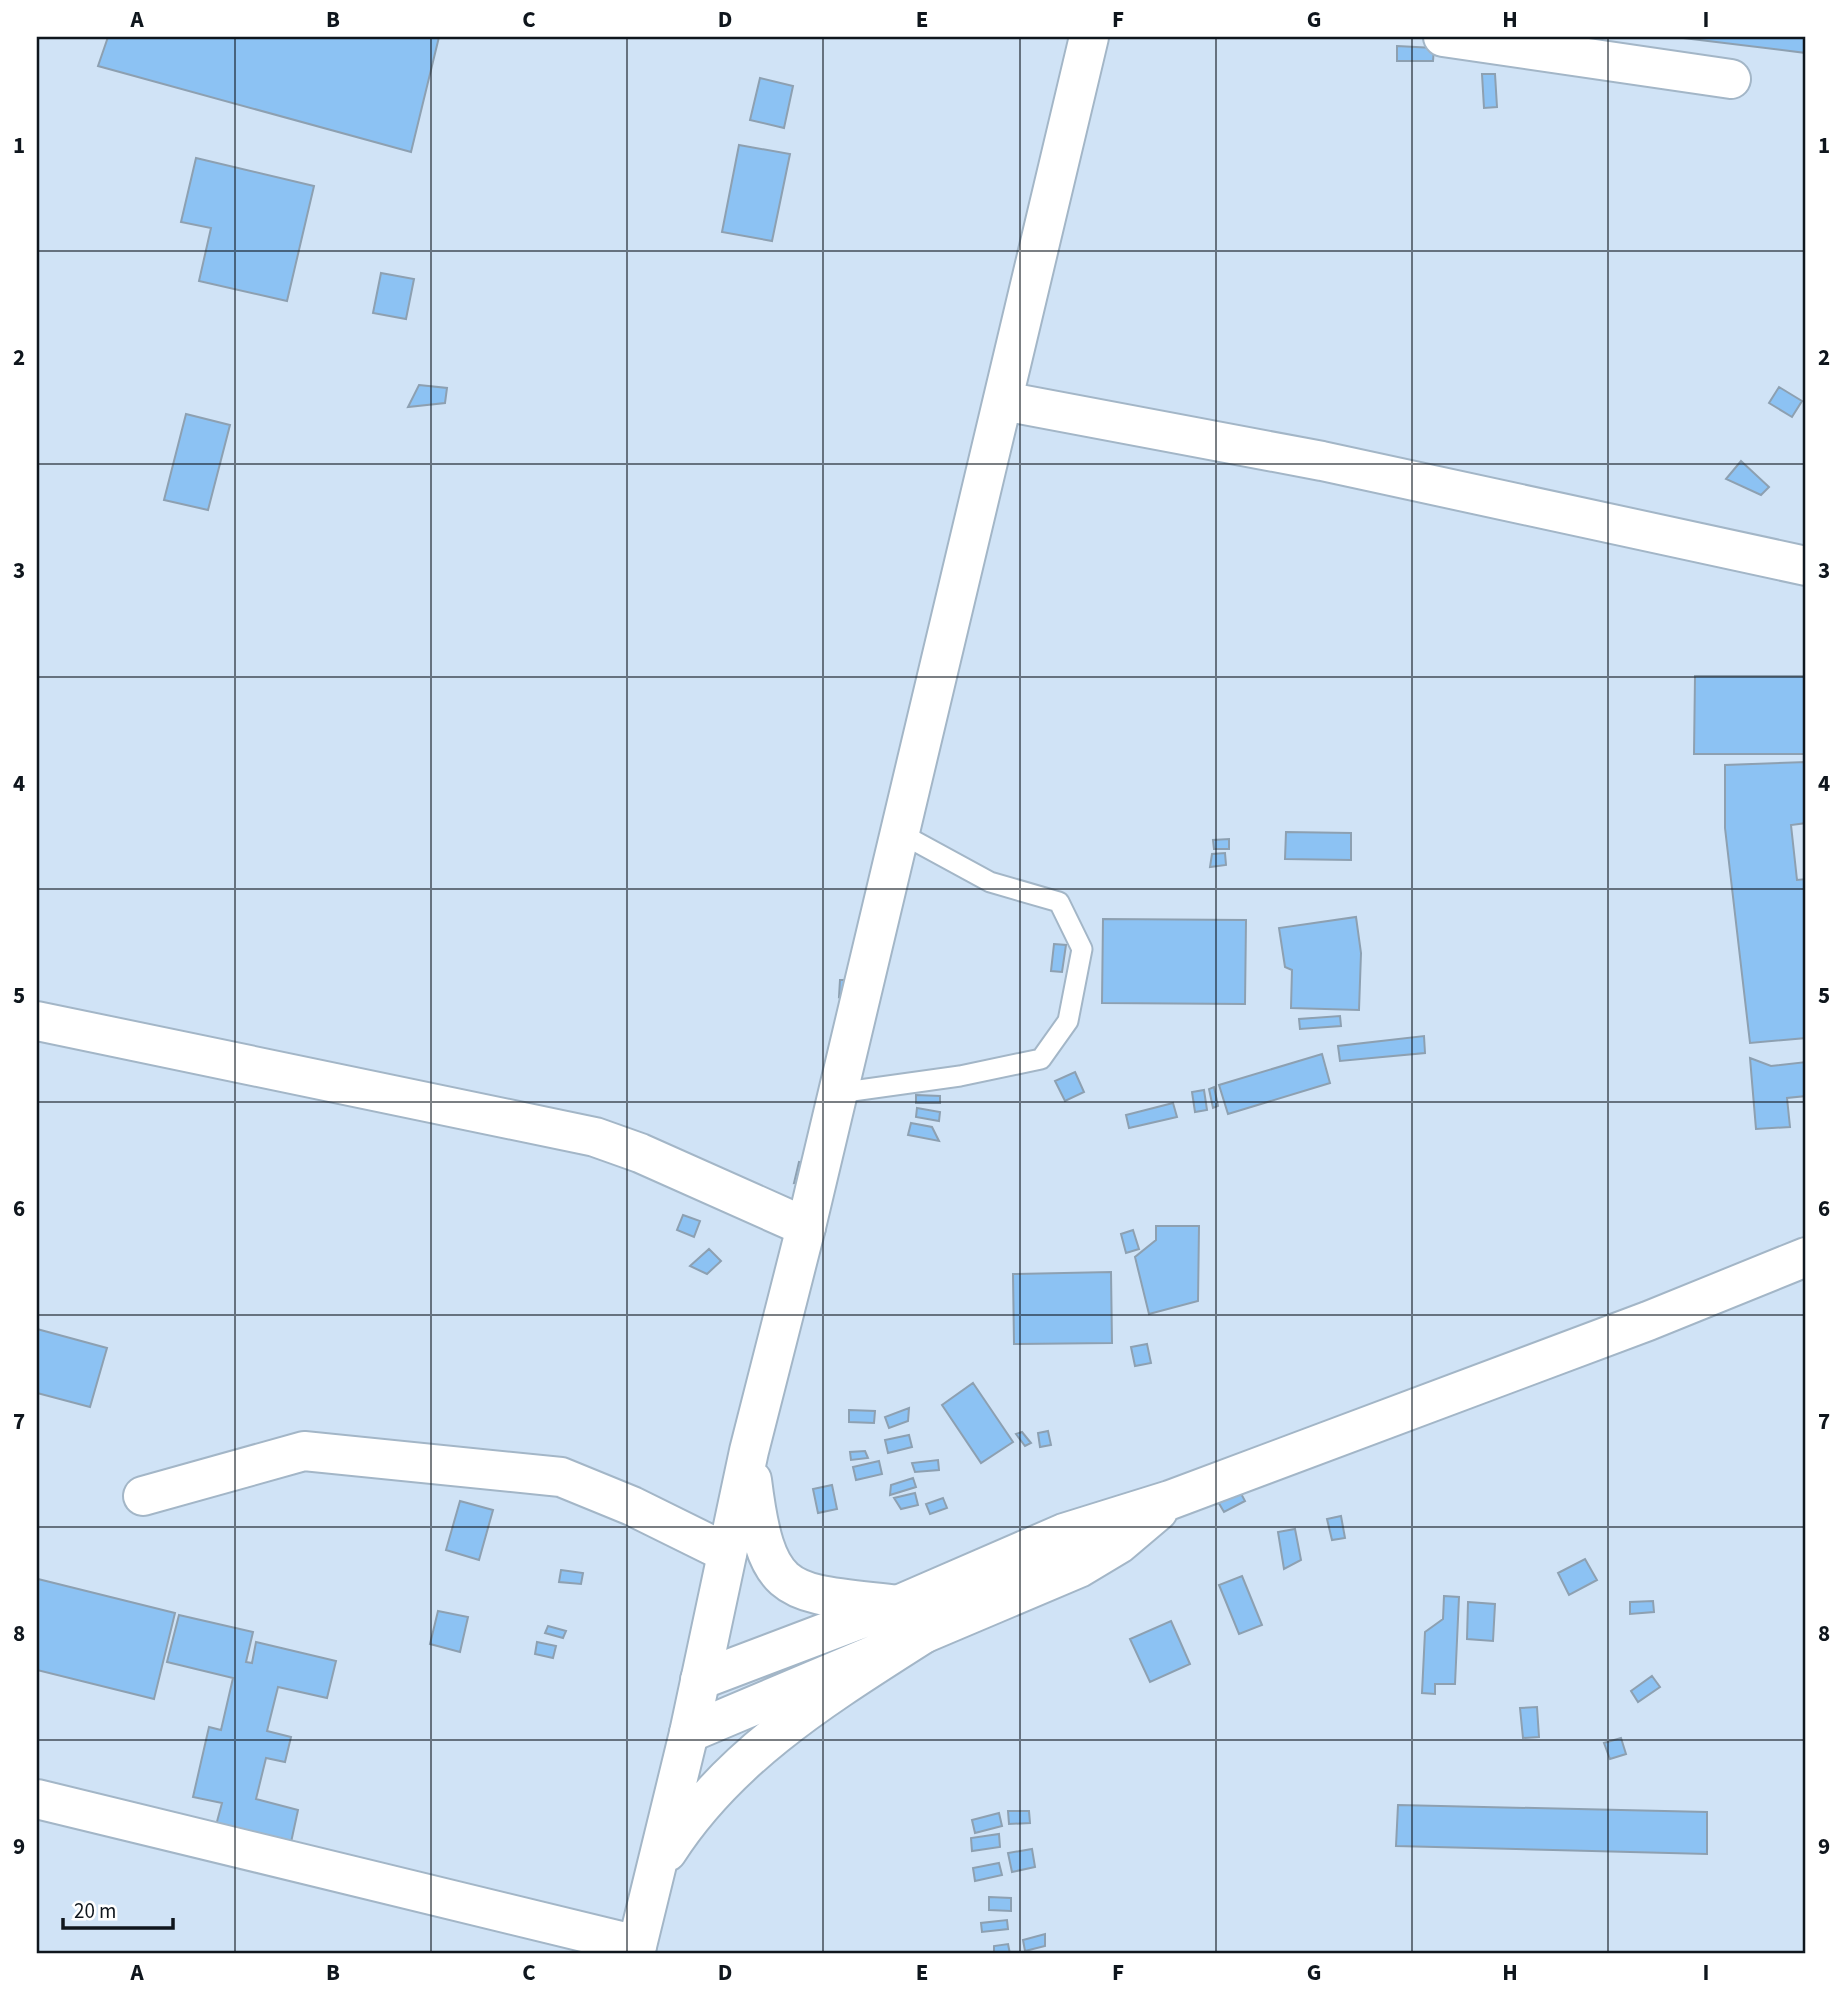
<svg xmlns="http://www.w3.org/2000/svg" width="1843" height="1991" font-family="'Source Sans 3',sans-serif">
<rect width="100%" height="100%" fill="#d0e3f6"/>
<path fill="#8cc2f3" stroke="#8da0b1" stroke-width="2" d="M108,37H439L411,152L98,66Z
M1675,37H1806V53Z
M1397,46L1434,48L1433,61H1397Z
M1482,74H1495L1497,107L1484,108Z
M760,78L793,86L784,128L750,120Z
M739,145L790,154L772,241L722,232Z
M196,158L314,186L287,301L199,281L211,228L181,222Z
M381,273L414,279L406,319L373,313Z
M419,385L447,388L445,403L408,407Z
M1779,387L1802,401L1792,417L1769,403Z
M186,414L230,425L208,510L164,500Z
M1741,461L1769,487L1761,495L1726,479Z
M1695,676H1806V754H1694Z
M1806,762V823L1791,825L1797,880L1806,879V1038L1750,1043L1725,828V765Z
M1286,832L1351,833V860L1285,859Z
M1229,839V849H1214L1213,840Z
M1225,853L1226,865L1210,867L1212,854Z
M1356,917L1361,953L1359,1010L1291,1008L1292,970L1285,967L1279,928Z
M1103,919L1246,920L1245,1004L1102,1003Z
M1054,944L1066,945L1062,972L1051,971Z
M840,980H853L847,994L839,997Z
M1340,1016L1341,1026L1300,1029L1299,1019Z
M1424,1036L1425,1053L1340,1061L1338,1046Z
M1322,1054L1330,1083L1228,1114L1219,1085Z
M1750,1058L1771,1066L1806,1062V1096L1787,1098L1790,1127L1756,1129Z
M1075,1072L1084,1092L1065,1101L1055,1081Z
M1214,1087L1218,1106L1213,1108L1209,1089Z
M1204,1090L1207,1110L1195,1112L1192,1092Z
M916,1095L940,1096V1103H916Z
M1173,1103L1177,1117L1129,1128L1126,1115Z
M917,1108L940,1112L939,1121L916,1117Z
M911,1123L932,1127L939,1141L908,1135Z
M799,1162L810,1164L807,1181L794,1183Z
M683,1215L700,1221L694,1237L677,1230Z
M1156,1226H1199L1198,1301L1149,1314L1135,1257L1156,1240Z
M1133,1230L1139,1249L1126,1253L1121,1234Z
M709,1249L721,1261L707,1274L690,1266Z
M1111,1272L1112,1343L1014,1344L1013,1274Z
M37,1329L107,1348L90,1407L37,1393Z
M1147,1344L1151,1363L1135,1366L1131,1347Z
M973,1383L1013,1442L981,1463L942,1405Z
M909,1408L908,1421L889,1428L885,1417Z
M849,1410L875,1411L874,1423L849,1422Z
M1048,1431L1051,1445L1040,1447L1038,1433Z
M1022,1432L1031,1443L1025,1446L1016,1434Z
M909,1435L912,1447L888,1453L885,1440Z
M865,1451L868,1458L851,1460L850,1452Z
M938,1460L939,1470L915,1472L912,1463Z
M879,1461L882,1474L856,1480L853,1467Z
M913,1478L916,1487L890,1495L891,1485Z
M832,1485L837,1509L818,1513L813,1489Z
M1238,1488L1245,1501L1224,1512L1217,1500Z
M915,1493L918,1505L901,1509L894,1498Z
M943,1498L947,1508L930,1514L926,1504Z
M460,1501L493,1510L479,1560L446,1550Z
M1341,1516L1345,1538L1332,1540L1327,1519Z
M1295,1529L1301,1560L1284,1569L1278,1532Z
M1585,1559L1597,1580L1569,1595L1558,1573Z
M561,1570L583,1573L581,1584L559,1582Z
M1242,1576L1262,1625L1239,1634L1219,1585Z
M38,1579L175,1613L154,1699L37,1670Z
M1444,1596L1459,1597L1455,1684H1435V1694L1422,1693L1425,1632L1443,1619Z
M1653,1601L1654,1612L1630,1614V1602Z
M1468,1602L1495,1604L1493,1641L1467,1639Z
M438,1611L468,1617L460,1652L430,1644Z
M179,1615L253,1632L246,1662L252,1663L256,1642L336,1661L327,1698L278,1687L267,1731L291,1737L285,1762L266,1758L256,1799L298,1810L290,1847L215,1829L222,1803L193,1797L209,1727L221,1730L233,1678L167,1662Z
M1171,1621L1190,1664L1150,1682L1130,1639Z
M548,1626L566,1631L563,1638L545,1633Z
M537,1642L556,1646L553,1658L535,1654Z
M1652,1676L1660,1687L1638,1702L1631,1691Z
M1537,1707L1539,1737L1523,1738L1520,1708Z
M1621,1738L1626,1754L1610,1759L1604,1743Z
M1398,1805L1707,1812V1854L1396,1846Z
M1008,1811H1029L1030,1823L1009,1824Z
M999,1813L1002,1826L975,1833L972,1820Z
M999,1834L1000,1847L972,1851L971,1838Z
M1032,1849L1035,1867L1012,1872L1008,1853Z
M999,1863L1002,1875L975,1881L973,1868Z
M989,1897L1011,1898V1911L989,1910Z
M1007,1920L1008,1929L982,1932L981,1923Z
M1045,1934V1946L1025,1951L1023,1940Z
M1008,1944L1010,1954H994V1946Z"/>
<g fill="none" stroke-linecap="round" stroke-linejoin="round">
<g stroke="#a3b6c7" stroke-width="23">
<path id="service" d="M838,1093L960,1076L1041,1059L1068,1021L1082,949L1059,902L990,882L900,833"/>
</g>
<g stroke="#a3b6c7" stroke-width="42">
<path id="minor" d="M1443,37L1731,79
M1003,401L1322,461L1806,566
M37,1021L595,1137L640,1153L806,1227
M143,1496L304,1451L561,1477L632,1506L727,1553
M37,1799L637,1945"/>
</g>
<g stroke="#a3b6c7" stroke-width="42">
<path id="tertiary" d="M700,1680L898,1605L1064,1533L1170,1500L1648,1321L1806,1257
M689,1733L1079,1568L1119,1544L1158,1511"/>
</g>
<g stroke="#a3b6c7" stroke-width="42">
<path id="trunk" d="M752,1480C767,1600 787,1592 898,1605
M667,1852C731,1752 833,1692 931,1629
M635,1954L689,1733L749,1451L806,1227L1089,37"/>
</g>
<use href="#service" stroke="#fff" stroke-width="19"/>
<use href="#minor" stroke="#fff" stroke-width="38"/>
<use href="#tertiary" stroke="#fff" stroke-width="38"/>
<use href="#trunk" stroke="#fff" stroke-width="38"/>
</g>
<path fill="none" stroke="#0f161d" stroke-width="2" stroke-opacity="0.55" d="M235,37V1954M431,37V1954M627,37V1954M823,37V1954M1020,37V1954M1216,37V1954M1412,37V1954M1608,37V1954M37,251H1806M37,464H1806M37,677H1806M37,889H1806M37,1102H1806M37,1315H1806M37,1527H1806M37,1740H1806"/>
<rect width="1843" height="1991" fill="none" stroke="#ffffff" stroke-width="77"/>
<path d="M63 1918v10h110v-10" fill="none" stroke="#0f161d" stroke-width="3.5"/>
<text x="74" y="1918" font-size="21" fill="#0f161d" stroke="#ffffff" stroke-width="5" paint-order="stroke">20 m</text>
<rect x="38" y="38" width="1766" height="1914" fill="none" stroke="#0f161d" stroke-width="2.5"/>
<g font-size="23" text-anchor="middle" font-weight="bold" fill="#0f161d">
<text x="137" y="27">A</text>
<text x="333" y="27">B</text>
<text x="529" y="27">C</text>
<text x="725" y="27">D</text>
<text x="922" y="27">E</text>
<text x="1118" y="27">F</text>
<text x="1314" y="27">G</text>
<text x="1510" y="27">H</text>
<text x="1706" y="27">I</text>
<text x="19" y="153">1</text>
<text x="1824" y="153">1</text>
<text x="19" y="365">2</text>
<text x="1824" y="365">2</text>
<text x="19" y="578">3</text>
<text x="1824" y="578">3</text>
<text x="19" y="791">4</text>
<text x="1824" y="791">4</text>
<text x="19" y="1003">5</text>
<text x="1824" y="1003">5</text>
<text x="19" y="1216">6</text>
<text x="1824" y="1216">6</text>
<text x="19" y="1429">7</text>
<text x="1824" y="1429">7</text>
<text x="19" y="1641">8</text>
<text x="1824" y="1641">8</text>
<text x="19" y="1854">9</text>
<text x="1824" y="1854">9</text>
<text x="137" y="1980">A</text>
<text x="333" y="1980">B</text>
<text x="529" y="1980">C</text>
<text x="725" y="1980">D</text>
<text x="922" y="1980">E</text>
<text x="1118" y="1980">F</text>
<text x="1314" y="1980">G</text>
<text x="1510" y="1980">H</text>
<text x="1706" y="1980">I</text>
</g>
</svg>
